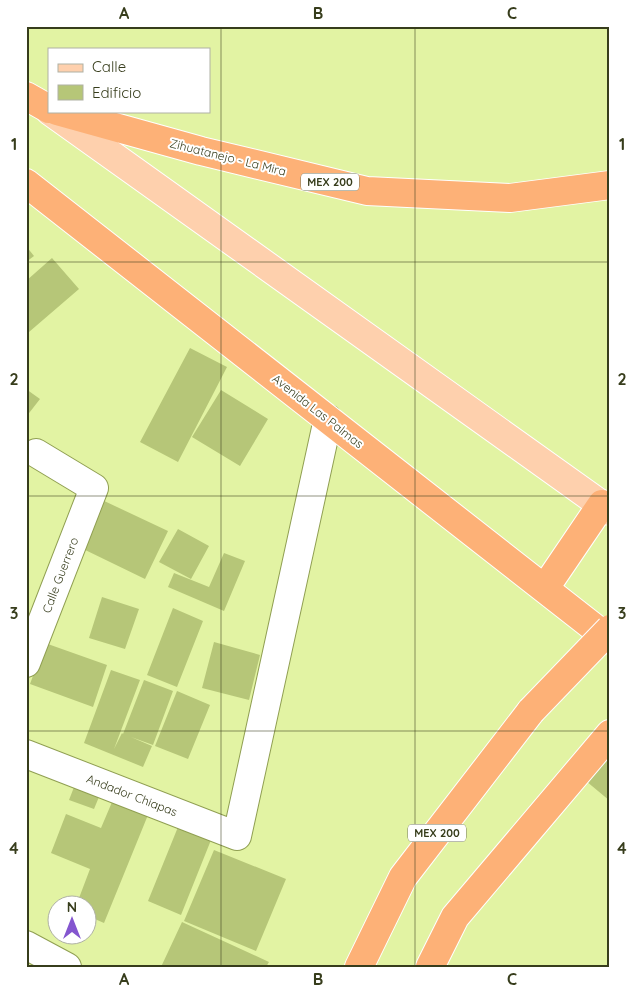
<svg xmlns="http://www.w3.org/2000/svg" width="636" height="993" font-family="Quicksand,sans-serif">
<rect width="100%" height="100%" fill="#e2f3a3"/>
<path fill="#b6c678" d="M26,246L34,256L26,262Z
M52,258L79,289L29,332L26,329V281Z
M190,348L227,367L178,462L140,442Z
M26,389L40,399L26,417Z
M221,390L268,419L240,466L192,437Z
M100,499L168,531L145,579L77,546Z
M178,529L209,546L191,579L159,562Z
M224,553L245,561L224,611L168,587L174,573L209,587Z
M102,597L139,609L125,649L89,638Z
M173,608L203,621L177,687L147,675Z
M214,642L260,655L249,700L202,688Z
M45,643L107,665L93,707L30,684Z
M111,670L140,680L114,749L122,733L123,734L144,680L173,691L153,745L131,737L152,746L143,767L84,743Z
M177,691L210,705L188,759L155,746Z
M610,754V801L586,781Z
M76,782L101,792L94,809L69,800Z
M115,795L150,810L104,923L88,916V906H76L90,869L51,853L66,814L101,828Z
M178,827L211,840L181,915L148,901Z
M214,850L286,879L256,951L184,921Z
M182,922L269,962L266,967H161Z"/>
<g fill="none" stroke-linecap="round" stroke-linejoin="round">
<g stroke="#909f52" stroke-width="30">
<path id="street" d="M26,663L94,488L36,453
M26,754L237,836L328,419
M26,945L67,967"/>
</g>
<g stroke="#fff" stroke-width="30">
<path id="primary" d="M50,111L610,511"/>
</g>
<g stroke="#fff" stroke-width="30">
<path id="highway" d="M26,96L49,109
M57,111L201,151L367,191L510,198L610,185
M26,183L610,640
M545,588L602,504
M359,967L403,877L531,711
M430,967L455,917L610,734"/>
</g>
<use href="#street" stroke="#fff" stroke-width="28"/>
<use href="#primary" stroke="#fed0ad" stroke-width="28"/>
<use href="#highway" stroke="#fdb177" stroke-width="28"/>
<g stroke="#fff" stroke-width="30" stroke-linecap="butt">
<path id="highway-bridge" d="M531,711L610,629"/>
</g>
<use href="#highway-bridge" stroke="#fdb177" stroke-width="28"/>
</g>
<path fill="none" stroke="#373d1c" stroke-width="1" stroke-opacity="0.55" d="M221,26V967M415,26V967M26,262H610M26,496H610M26,731H610"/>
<g text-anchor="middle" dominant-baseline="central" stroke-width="4" stroke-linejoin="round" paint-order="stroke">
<g fill="#fff" stroke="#737760" stroke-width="1">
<rect x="301" y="173.5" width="58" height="17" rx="4"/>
<rect x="408" y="824.5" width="58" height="17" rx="4"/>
</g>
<g font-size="11" font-weight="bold" fill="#373d1c">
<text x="330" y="182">MEX 200</text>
<text x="437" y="833">MEX 200</text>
</g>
<g font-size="12" fill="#373d1c" stroke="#fff">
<text transform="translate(228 157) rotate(14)">Zihuatanejo - La Mira</text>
<text transform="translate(318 411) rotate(38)">Avenida Las Palmas</text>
<text transform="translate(60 575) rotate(-69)">Calle Guerrero</text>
<text transform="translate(132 795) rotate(21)">Andador Chiapas</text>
</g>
</g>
<rect width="636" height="993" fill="none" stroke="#ffffff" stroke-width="55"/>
<rect x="48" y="48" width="162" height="65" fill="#ffffff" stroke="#afb1a4"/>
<rect x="58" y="64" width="25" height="8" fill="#fed0ad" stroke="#afb1a4"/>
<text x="92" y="72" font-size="15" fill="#373d1c">Calle</text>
<rect x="58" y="85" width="25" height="15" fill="#b6c678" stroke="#afb1a4"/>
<text x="92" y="98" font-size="15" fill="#373d1c">Edificio</text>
<g transform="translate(72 920)"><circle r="24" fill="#ffffff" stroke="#afb1a4"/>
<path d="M0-4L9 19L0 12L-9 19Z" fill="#8456cf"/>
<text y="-8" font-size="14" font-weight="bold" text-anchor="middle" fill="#373d1c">N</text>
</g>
<rect x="28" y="28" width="580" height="938" fill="none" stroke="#373d1c" stroke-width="2"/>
<g font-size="16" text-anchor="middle" font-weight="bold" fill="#373d1c">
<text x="124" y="19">A</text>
<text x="318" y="19">B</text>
<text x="512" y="19">C</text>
<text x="14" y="150">1</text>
<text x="622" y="150">1</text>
<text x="14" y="385">2</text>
<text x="622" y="385">2</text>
<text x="14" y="619">3</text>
<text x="622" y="619">3</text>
<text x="14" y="854">4</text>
<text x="622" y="854">4</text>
<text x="124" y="985">A</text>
<text x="318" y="985">B</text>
<text x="512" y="985">C</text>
</g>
</svg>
